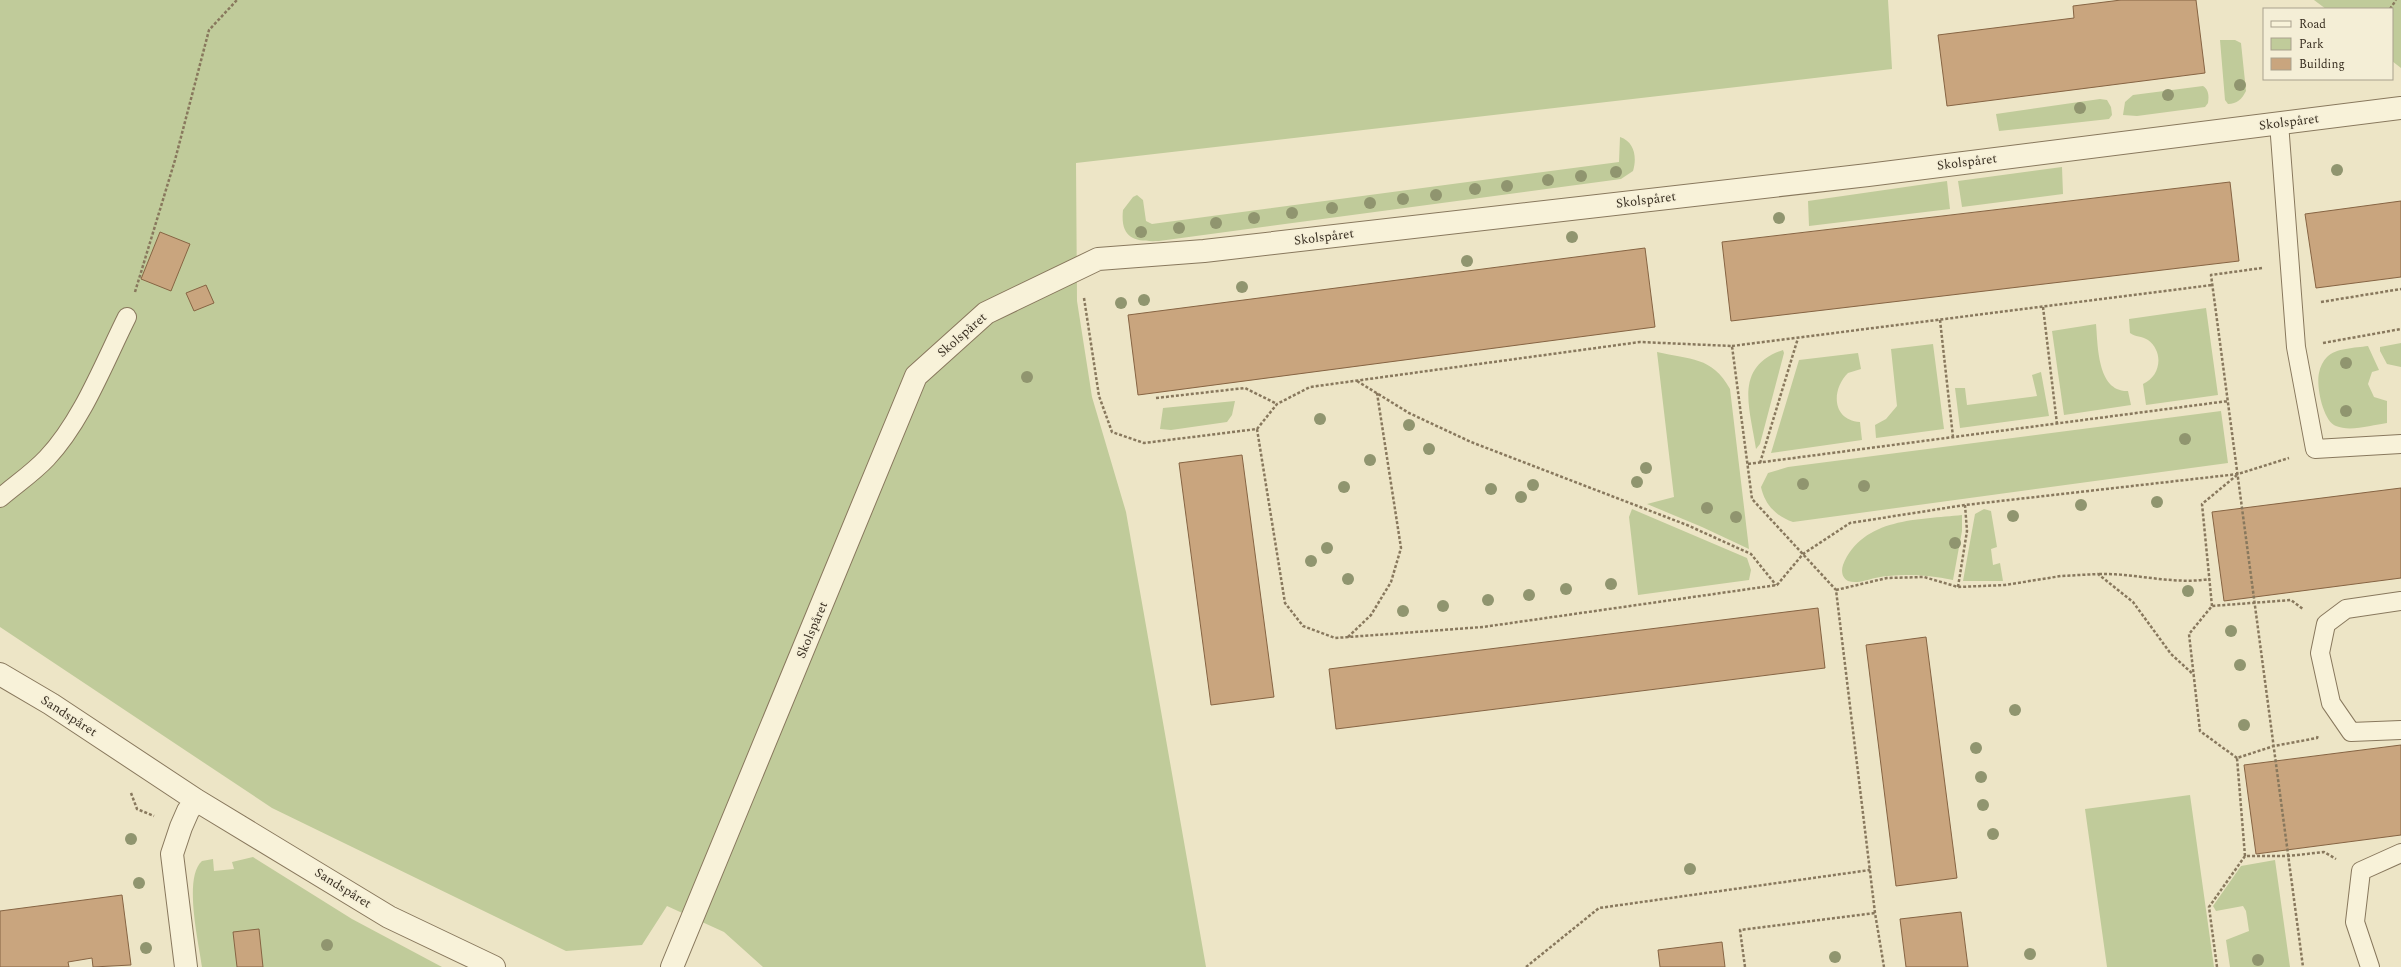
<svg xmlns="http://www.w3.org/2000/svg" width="2401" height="967" font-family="Spectral,serif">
<rect width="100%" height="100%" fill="#ede5c6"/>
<path fill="#c0cb9a" d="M0,0H1888L1892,69L1076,163L1077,301L1092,397L1126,512L1206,967H763L724,932L667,906L642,945L566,951L272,808L0,627Z
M2314,0H2401V68L2392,61V9H2326Z
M2220,40H2235L2241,43L2246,91C2242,99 2237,104 2228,104L2225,100Z
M2203,86C2209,90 2209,96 2208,103L2205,107L2137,116L2123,115L2125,102L2133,95Z
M2100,99L2107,100L2111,107L2112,115L2109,119L1999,131L1996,114Z
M1620,137C1635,142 1637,158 1633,171L1621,179L1159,241C1134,242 1120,238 1123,210L1133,197L1137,195L1143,200L1146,221L1152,224L1619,162Z
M2062,167L2063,194L1962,207L1958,181Z
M1947,181L1950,209L1809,226L1808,201Z
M2206,308L2218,395L2146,405L2143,384C2161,376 2164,352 2148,340C2142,336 2135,337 2130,333L2129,319Z
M2096,324C2098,345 2097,392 2128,391L2131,405L2064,415L2052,331Z
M2401,343V367L2387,364L2380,351V347Z
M1933,344L1944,429L1876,438L1875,425L1886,419L1897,406L1891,349Z
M2368,346L2379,370L2372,372L2368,384L2374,397L2387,401V423C2372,425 2350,432 2336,426C2323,421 2316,386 2319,373C2320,367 2323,361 2327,357C2336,348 2355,348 2368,346Z
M1783,350L1784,353L1760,444L1756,449C1750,408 1733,367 1783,350Z
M1657,352C1690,360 1712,356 1730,389L1749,549L1702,527L1647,504L1674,497Z
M1858,353L1861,369L1848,373C1831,390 1832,420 1860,422L1862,440L1771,453L1799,360Z
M2041,372L2049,416L1960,428L1955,388H1965L1967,405L2037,396L2032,375Z
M1235,401L1232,415L1227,422L1171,430L1160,429L1163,408Z
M2221,411L2228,463L1793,522C1776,516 1765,505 1761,487L1768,473L1788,467Z
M1632,509L1747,558L1751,570L1749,580L1638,595L1629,517Z
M1984,509L1991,511L1997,547L1991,549L1993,565L2000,563L2003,581H1963L1975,514Z
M1962,515V531L1953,580C1926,575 1902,573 1875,578C1867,580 1856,584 1848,581C1842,578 1841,571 1843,565C1863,517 1919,520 1962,515Z
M2190,795L2214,967H2107L2085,809Z
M253,857L352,919L442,967H202C199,943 183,878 202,861L213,859L214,871L234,869L232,862Z
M2275,860L2290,967H2230L2226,940L2249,931L2246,911L2243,906L2216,911L2213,906L2241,866Z"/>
<path fill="#c9a57e" stroke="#866443" d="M2121,0H2196L2205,73L1947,106L1938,35L2074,18L2073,6Z
M2230,182L2239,261L1731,321L1722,242Z
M2401,201V277L2316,288L2305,214Z
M160,232L190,244L171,291L141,279Z
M1645,248L1655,327L1138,395L1128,315Z
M206,285L214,303L194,311L186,293Z
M1242,455L1274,697L1211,705L1179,463Z
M2401,488V578L2224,601L2212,512Z
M1818,608L1825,668L1336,729L1329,669Z
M1926,637L1957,878L1896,886L1866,645Z
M2401,745V835L2256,854L2244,765Z
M122,895L131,965L93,967L92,958L68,962L69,967H0V911Z
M1961,912L1968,967H1906L1900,919Z
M259,929L263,967H237L233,932Z
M1722,942L1725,967H1660L1658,950Z"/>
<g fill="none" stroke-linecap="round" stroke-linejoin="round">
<g stroke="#88785d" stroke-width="20">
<path id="service" d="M2279,123L2296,347L2315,449L2401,444
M0,498C15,485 33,473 47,458C82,421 104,363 127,317
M2401,601L2346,609L2326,624L2320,653L2331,703L2351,732L2401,730
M2370,967L2355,922L2361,871L2401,853"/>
</g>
<g stroke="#88785d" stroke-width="24">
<path id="minor" d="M0,674L51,704L196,800L389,917L494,967
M186,967L172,854L181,827L188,811L196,800
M672,967L916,376L986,313L1098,259L1204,251L1868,175L2401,108"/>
</g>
<path stroke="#88785d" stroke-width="2.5" stroke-dasharray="3 2" stroke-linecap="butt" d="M2390,9L2396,0
M2262,268L2211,275L2303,967
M135,292L175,160L209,30L237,0
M1084,298L1099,396L1112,432L1144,443L1257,429L1277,404L1310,387L1640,342L1732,346L1752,499L1836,590L1875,913L1884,967
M2321,302L2401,289
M2043,307L2057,424
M1940,320L1953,437
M2323,343L2401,329
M1732,346L2212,285
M1357,381L1409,413L1471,442L1687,525L1751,554L1776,585
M1156,398L1245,388L1277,404
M1257,429L1285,603L1303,626L1335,638L1483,627L1777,585L1803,554L1850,523L1965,505L2238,474L2289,458
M1760,463L1798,338
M1748,464L2228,401
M2099,574C2136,573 2172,585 2210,579
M1958,587L1967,531L1965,505
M1836,590L1887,578L1924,577L1958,587L2005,585L2061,576L2098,574L2133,602L2171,654L2194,675
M2212,606L2202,504L2237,475
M1348,637L1371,615L1391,582L1401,548L1377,393
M2237,758L2200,731L2189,634L2212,606L2291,600L2303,609
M131,793L137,809L154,816
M2245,856L2237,758L2274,746L2317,738L2318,735
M1526,967L1599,908L1870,870
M1745,967L1740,930L1875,913
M2217,967L2209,907L2245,856H2288L2324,852L2336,859"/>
<use href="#service" stroke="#f8f2d9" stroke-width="18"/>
<use href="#minor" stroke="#f8f2d9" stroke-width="22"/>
</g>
<g fill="#90956f">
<circle cx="2240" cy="85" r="6"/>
<circle cx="2168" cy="95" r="6"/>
<circle cx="2080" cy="108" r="6"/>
<circle cx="2337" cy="170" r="6"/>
<circle cx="1616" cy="172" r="6"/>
<circle cx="1581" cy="176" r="6"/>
<circle cx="1548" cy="180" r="6"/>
<circle cx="1507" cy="186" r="6"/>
<circle cx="1475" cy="189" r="6"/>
<circle cx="1436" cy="195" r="6"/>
<circle cx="1403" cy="199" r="6"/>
<circle cx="1370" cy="203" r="6"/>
<circle cx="1332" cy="208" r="6"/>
<circle cx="1292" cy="213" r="6"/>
<circle cx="1254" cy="218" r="6"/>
<circle cx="1779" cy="218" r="6"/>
<circle cx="1216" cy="223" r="6"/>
<circle cx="1179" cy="228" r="6"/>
<circle cx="1141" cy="232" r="6"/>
<circle cx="1572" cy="237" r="6"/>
<circle cx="1467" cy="261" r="6"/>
<circle cx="1242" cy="287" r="6"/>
<circle cx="1144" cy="300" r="6"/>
<circle cx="1121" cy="303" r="6"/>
<circle cx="2346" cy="363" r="6"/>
<circle cx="1027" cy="377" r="6"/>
<circle cx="2346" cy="411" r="6"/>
<circle cx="1320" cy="419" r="6"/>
<circle cx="1409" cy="425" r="6"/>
<circle cx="2185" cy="439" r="6"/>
<circle cx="1429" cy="449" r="6"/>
<circle cx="1370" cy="460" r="6"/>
<circle cx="1646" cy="468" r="6"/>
<circle cx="1637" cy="482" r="6"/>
<circle cx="1803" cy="484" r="6"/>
<circle cx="1533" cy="485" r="6"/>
<circle cx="1864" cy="486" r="6"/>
<circle cx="1344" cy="487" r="6"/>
<circle cx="1491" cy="489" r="6"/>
<circle cx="1521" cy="497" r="6"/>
<circle cx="2157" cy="502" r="6"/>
<circle cx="2081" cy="505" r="6"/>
<circle cx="1707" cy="508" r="6"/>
<circle cx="2013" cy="516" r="6"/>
<circle cx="1736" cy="517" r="6"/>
<circle cx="1955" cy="543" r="6"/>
<circle cx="1327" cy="548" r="6"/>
<circle cx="1311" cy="561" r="6"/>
<circle cx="1348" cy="579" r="6"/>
<circle cx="1611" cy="584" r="6"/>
<circle cx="1566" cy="589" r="6"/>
<circle cx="2188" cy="591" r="6"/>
<circle cx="1529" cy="595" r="6"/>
<circle cx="1488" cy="600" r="6"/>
<circle cx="1443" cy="606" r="6"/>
<circle cx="1403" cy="611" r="6"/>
<circle cx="2231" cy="631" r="6"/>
<circle cx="2240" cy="665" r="6"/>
<circle cx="2015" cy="710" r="6"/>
<circle cx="2244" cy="725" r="6"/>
<circle cx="1976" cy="748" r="6"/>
<circle cx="1981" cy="777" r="6"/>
<circle cx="1983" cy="805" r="6"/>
<circle cx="1993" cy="834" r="6"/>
<circle cx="131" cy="839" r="6"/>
<circle cx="1690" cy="869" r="6"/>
<circle cx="139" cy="883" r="6"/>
<circle cx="327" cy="945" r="6"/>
<circle cx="146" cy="948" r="6"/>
<circle cx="2030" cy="954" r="6"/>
<circle cx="1835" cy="957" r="6"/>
<circle cx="2258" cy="960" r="6"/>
</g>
<g text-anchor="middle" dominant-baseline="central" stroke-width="3" stroke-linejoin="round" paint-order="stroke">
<g font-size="13" fill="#382e20" stroke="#f4eed6">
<text transform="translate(2289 122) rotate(-7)">Skolspåret</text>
<text transform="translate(1967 162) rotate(-7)">Skolspåret</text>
<text transform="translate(1646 200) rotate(-7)">Skolspåret</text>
<text transform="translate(1324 237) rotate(-7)">Skolspåret</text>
<text transform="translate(962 335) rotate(-41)">Skolspåret</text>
<text transform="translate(812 630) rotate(-67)">Skolspåret</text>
<text transform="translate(69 716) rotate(33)">Sandspåret</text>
<text transform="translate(343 888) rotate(32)">Sandspåret</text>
</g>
</g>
<rect x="2263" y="8" width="130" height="72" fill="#f4eed6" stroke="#a9a18d"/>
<rect x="2271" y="21" width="20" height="6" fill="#f8f2d9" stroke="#a9a18d"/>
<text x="2299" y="28" font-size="12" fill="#382e20">Road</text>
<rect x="2271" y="38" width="20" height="12" fill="#c0cb9a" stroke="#a9a18d"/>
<text x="2299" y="48" font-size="12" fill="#382e20">Park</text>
<rect x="2271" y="58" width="20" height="12" fill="#c9a57e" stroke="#a9a18d"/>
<text x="2299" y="68" font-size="12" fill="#382e20">Building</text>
</svg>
